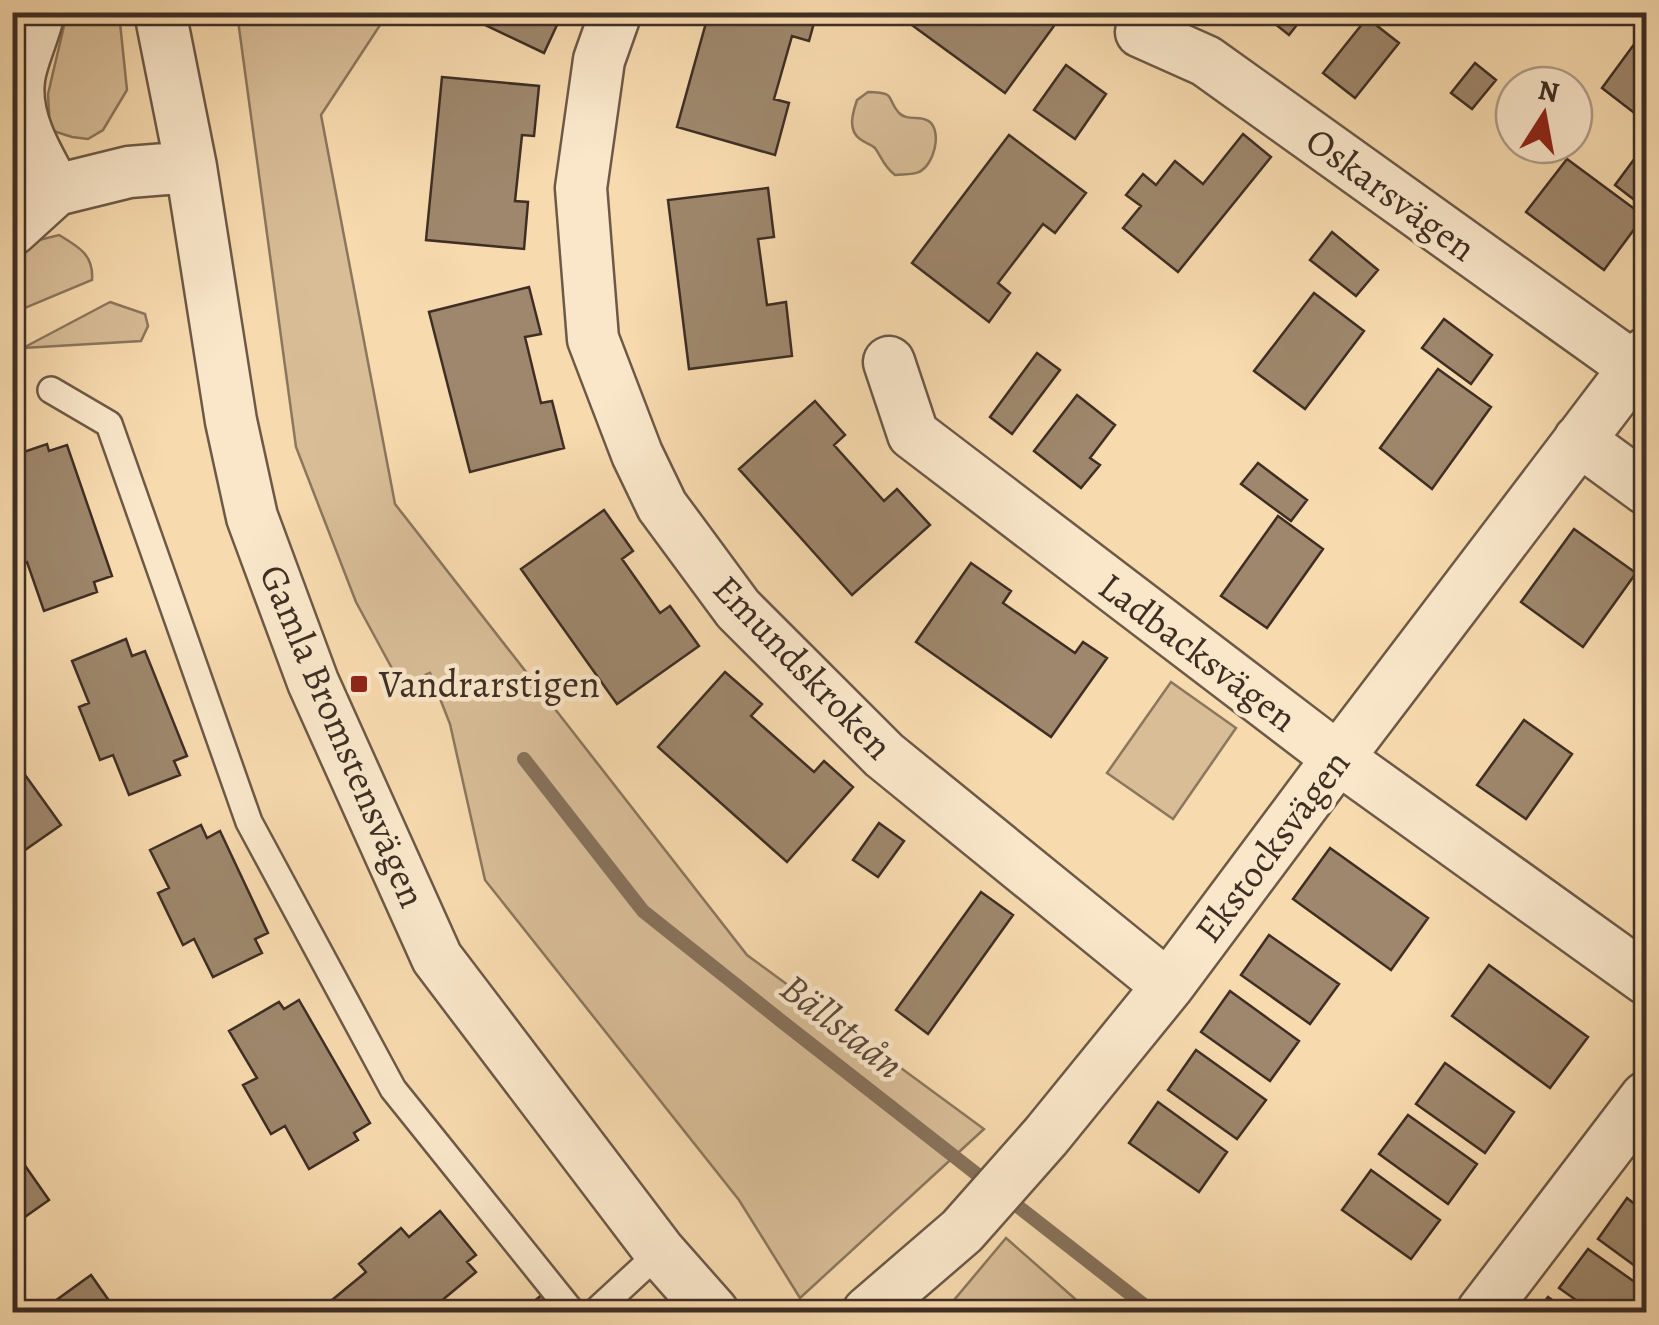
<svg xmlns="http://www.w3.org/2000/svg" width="1659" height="1325" font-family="Alegreya,serif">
<rect width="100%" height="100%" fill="#f7daae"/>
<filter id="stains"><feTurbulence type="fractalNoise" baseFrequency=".002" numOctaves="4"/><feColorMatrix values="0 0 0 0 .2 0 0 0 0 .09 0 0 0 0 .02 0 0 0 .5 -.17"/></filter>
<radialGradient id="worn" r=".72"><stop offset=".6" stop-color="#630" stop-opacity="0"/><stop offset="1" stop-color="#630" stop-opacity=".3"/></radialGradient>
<path fill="#d8bd97" stroke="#8b765e" stroke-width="2.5" d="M67,13H119L127,90L103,130L88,139L72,137L50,130L48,94Z
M237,13H388L321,115L395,504L747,955L984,1129L800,1298L739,1200L485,880L450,724L430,673L401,685L356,602L296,447Z
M868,92C898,93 885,97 899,113C908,122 921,114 930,122C942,133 934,165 919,172C913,175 901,174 895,175C884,167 882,158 875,148C871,144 865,143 860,139C847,130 853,112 857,100Z
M59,235C79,247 94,255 92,280L13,313L12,261L35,241Z
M110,302L145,314L148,326L141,341L23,348Z
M1171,682L1236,728L1173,819L1107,773Z
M1006,1238L1090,1312H944Z"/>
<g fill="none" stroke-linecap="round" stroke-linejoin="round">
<path stroke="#87725b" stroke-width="14" d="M524,759L643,911L785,1024L1153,1312"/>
</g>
<path fill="#9e876c" stroke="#3e2e24" stroke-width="2.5" d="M458,12H563L544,53Z
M709,12H817L809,41L792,36L774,99L789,103L775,155L677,127Z
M894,12H1059L1062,15L1005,93Z
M1268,12H1307L1289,35L1265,16Z
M1367,18L1399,43L1355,98L1323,73Z
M1646,28V122L1602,88Z
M1475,63L1496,80L1472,109L1451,93Z
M1066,65L1106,94L1075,139L1034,110Z
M442,77L539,86L534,136L522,135L515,201L528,202L524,249L426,240Z
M1243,134L1271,157L1178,272L1123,228L1141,206L1126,195L1143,174L1156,185L1175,161L1203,184Z
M1009,135L1086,193L1055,233L1043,224L998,283L1010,293L989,322L912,263Z
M1635,158L1646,167V209L1615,185Z
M1567,159L1644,216L1604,270L1526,212Z
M768,188L774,237L758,239L767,305L786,302L792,356L689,369L668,200Z
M1332,232L1378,270L1356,296L1310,260Z
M529,287L541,334L525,337L541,403L552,401L564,448L470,472L429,312Z
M1314,293L1364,331L1305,409L1254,371Z
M1444,319L1492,355L1471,384L1422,348Z
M1037,353L1060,370L1012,434L990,417Z
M1438,369L1491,407L1432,489L1380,448Z
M1077,395L1115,425L1090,458L1100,465L1081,488L1034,451Z
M815,401L845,435L834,445L884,501L897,489L930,525L852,595L739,469Z
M47,444L49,451L67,445L112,576L94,582L97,592L44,611L27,562L15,566L12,559V456Z
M1258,463L1307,500L1291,521L1241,484Z
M604,510L633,551L622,559L660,613L670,606L699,646L617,704L521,569Z
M1278,516L1323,549L1267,628L1221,596Z
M1574,529L1636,573L1583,647L1521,602Z
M971,563L1011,591L1003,603L1075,653L1083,642L1107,658L1051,737L916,642Z
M126,639L132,656L145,651L187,756L174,761L180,775L129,795L113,755L100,760L79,707L89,703L72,661Z
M725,672L762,704L751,716L814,772L824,761L853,787L787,862L658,747Z
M1524,720L1572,754L1526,819L1477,785Z
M15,761L61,825L12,859V762Z
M879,823L904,841L878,877L853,860Z
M201,825L207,838L220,831L268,933L255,939L262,953L213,977L194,939L183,945L158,893L169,888L150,850Z
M1330,848L1428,918L1391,970L1293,899Z
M981,892L1013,915L928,1034L896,1010Z
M1269,935L1339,984L1310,1024L1241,975Z
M1489,965L1588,1037L1550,1088L1452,1016Z
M1230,991L1299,1041L1270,1081L1201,1032Z
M299,1000L370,1123L354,1133L358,1140L309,1169L285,1126L271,1134L243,1085L257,1078L229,1031L279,1002L284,1009Z
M1196,1050L1266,1100L1237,1139L1168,1090Z
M1445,1063L1514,1112L1485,1153L1416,1104Z
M1158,1102L1227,1152L1199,1192L1129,1143Z
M1408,1115L1477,1164L1448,1204L1379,1154Z
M12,1147L49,1200L12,1226Z
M1371,1170L1440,1220L1411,1259L1342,1210Z
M1627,1198L1646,1213V1274L1598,1239Z
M440,1211L476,1255L467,1262L476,1272L428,1312H342L332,1300L366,1272L359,1264L401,1228L409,1237Z
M1588,1249L1646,1290V1312H1593L1559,1288Z
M91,1275L117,1312H47L44,1309Z
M544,1293L557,1309L553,1312H521Z
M1548,1297L1569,1312H1536Z"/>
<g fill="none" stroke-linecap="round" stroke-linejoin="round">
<g stroke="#6c5946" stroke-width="30">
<path id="lane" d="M51,390L109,424L249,822L393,1089L572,1312
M595,1312L660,1252"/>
</g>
<g stroke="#6c5946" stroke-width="55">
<path id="street" d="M39,12C34,35 21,60 19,80C14,119 38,158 56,190
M160,12L191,167L231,421L252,517L313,682L437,958L660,1252L713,1312
M616,12L599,60L581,188L593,339L637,454L662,506L738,609L884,755L1168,986
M1141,32L1206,61L1635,368
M12,230L56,190L129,172L191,167
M889,362L913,434L1338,758L1646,979
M1579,440L1646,489
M868,1312L962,1231L1046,1136L1168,986L1338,758L1646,353
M1482,1312L1646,1097"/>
</g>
<use href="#lane" stroke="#fae7ca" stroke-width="25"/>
<use href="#street" stroke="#fae7ca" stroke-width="50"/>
</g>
<rect fill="#8f2418" stroke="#fae7ca" stroke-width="4" x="349" y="674" width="20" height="20" rx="5"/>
<g text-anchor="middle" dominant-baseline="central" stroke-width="9" stroke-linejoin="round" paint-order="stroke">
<g font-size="38" fill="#3e2e24" stroke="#fae7ca">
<text transform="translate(1391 194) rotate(36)">Oskarsvägen</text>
<text transform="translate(1198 652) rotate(37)">Ladbacksvägen</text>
<text transform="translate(803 667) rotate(46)">Emundskroken</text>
<text transform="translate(343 736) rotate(67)">Gamla Bromstensvägen</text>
<text transform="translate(1272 846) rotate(-53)">Ekstocksvägen</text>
</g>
<g font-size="38" fill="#3e2e24" stroke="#fae7ca" text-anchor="start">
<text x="379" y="684">Vandrarstigen</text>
</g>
<g font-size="40" font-style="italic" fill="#5c4a3b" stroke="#fae7ca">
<text transform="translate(842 1026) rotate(38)">Bällstaån</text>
</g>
</g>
<rect width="1659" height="1325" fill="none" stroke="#f7daae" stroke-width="50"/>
<rect x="15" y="15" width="1629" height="1295" fill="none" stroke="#3e2e24" stroke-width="5"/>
<rect x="25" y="25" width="1609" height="1275" fill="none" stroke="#3e2e24" stroke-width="2.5"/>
<g transform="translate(1544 115) rotate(11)"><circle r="48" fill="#fae7ca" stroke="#af9d88" stroke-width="2.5"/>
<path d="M0-8L18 38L0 25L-18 38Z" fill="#8f2418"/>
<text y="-15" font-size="28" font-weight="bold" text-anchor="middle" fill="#3e2e24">N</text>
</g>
<rect width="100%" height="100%" filter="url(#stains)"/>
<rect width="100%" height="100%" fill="url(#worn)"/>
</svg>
